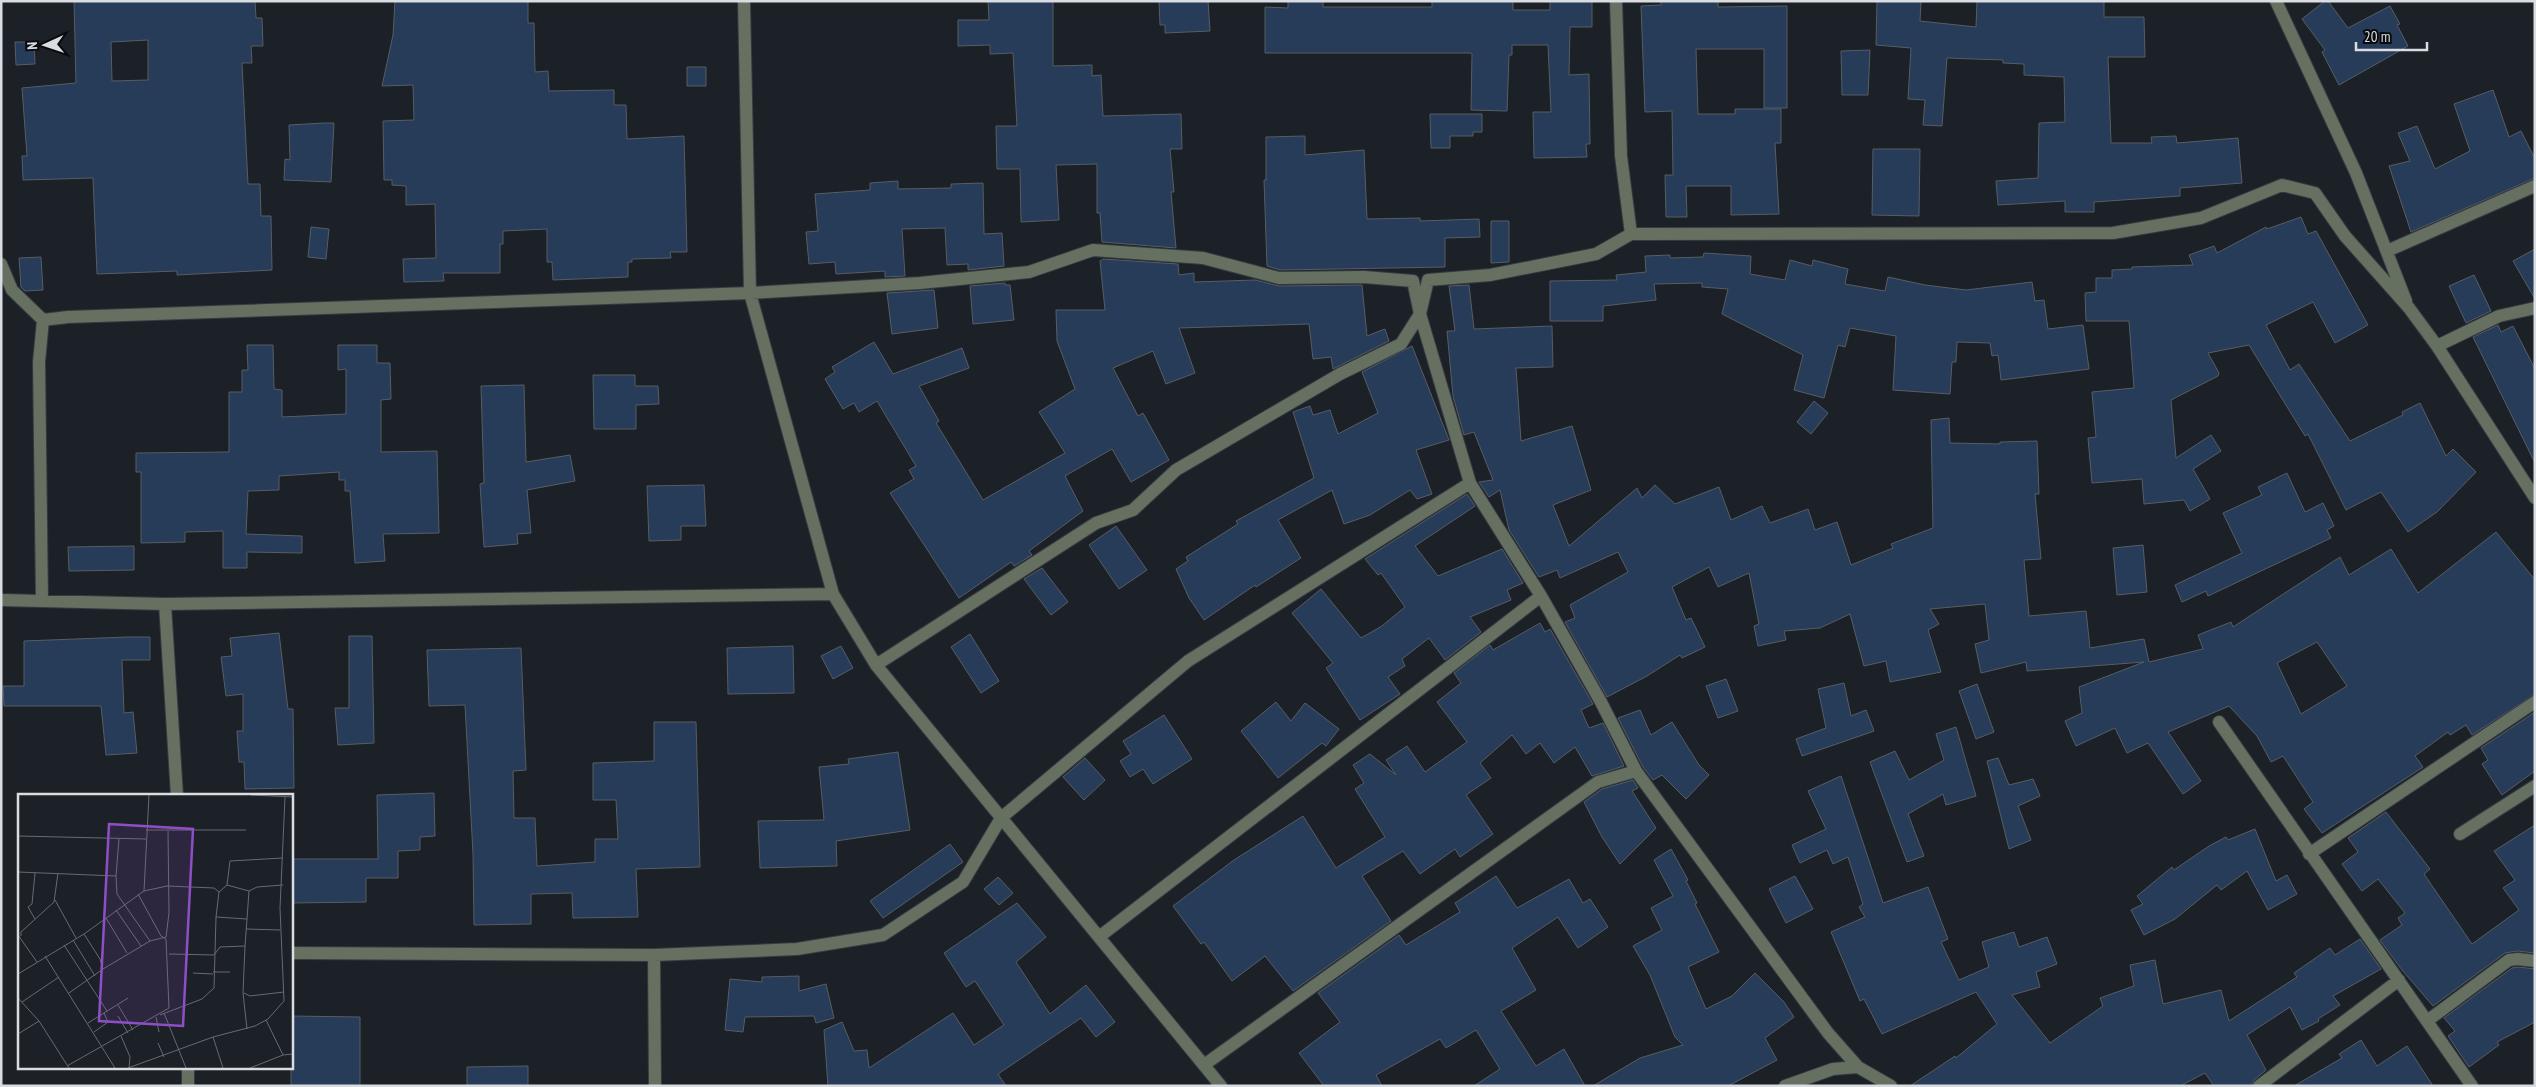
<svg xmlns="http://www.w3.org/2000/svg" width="2536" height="1087" font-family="'PT Sans Narrow',sans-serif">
<rect width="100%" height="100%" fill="#1c2027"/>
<path fill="#263c59" stroke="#575d64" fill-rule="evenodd" d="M74,1H255L256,18H262L263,46H251L252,63H242L248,184H260L261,216H271L272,270L177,275V271L97,274L93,178L23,180L22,156H27L22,88L76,83ZM148,40V80L112,81L111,42Z
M395,1H528V23H534L535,72L548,71L549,91L614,90V105H626L627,139L684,136L687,252H670L671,258L632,259V262H628V277L553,280L552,262H547V229L503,231V244H500V273H443L444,281L404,282L403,259L436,258L435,204L406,205V186L392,185V180H384L383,121L414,120L413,85L382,86L393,35Z
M988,1H1053V66L1092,65V76L1101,75L1103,116L1181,114L1182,149H1170L1174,192H1171L1176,248L1102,242L1100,213H1097V164L1056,165L1059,220L1021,222L1020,169H997L996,126H1017L1013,53L990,54V45L958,46V20H989Z
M1159,1H1208L1210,31L1165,33V25H1160Z
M1288,1H1323V7H1432V1H1513V10H1550V1H1592V27H1570L1569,75L1589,74L1590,144H1586L1587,157L1534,158L1533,112H1551L1548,45H1512V55H1509L1507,111L1471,110L1472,54L1470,53H1265V7L1288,8Z
M1661,1H1718V7L1787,6V108H1764V49H1696L1698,114H1735V109H1781V143H1775L1779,214L1731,215V186H1686L1687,217H1666L1665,175H1673L1672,111L1645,112L1641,6L1661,5Z
M1877,1H1921L1920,21L1976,27L1977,1H2104V17H2144L2145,57H2108L2111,143H2152L2151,137L2176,136L2177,143L2238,138L2242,183L2180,188V196L2094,202V212H2065V201L1998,205L1996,181L2038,178L2039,123L2065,122L2064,77L2024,75V64L2003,63V60L1947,58L1942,126L1923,125L1925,100L1908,99L1911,48L1876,45Z
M2325,1H2328L2348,28L2390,6L2400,24L2397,25L2408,46L2339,85L2322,52L2325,50L2302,19Z
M15,42H34L35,64L16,65Z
M1870,50L1868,95H1842L1841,51Z
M687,67H706V86H687Z
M2493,90L2509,137L2521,131L2535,159V178L2411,232L2389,166L2410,161L2398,133L2417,126L2435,169L2470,151L2454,104Z
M1430,114H1482V132H1473V136H1450V148H1431Z
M324,123H334L331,182L284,180L285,159L290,160L289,125Z
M1305,136V155L1364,150L1367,219L1420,218V221L1479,219L1480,237L1445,238V267L1280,270L1267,266L1264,180H1266V137Z
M1873,149H1920L1919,216L1872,215Z
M898,181V189L951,188V184L983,183L984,234L1002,233L1004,266L968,270V264L947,265L945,228L902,229L905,276L885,277V271L836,274L835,262L809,264L806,232L818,231L815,194L870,190V183Z
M2301,217L2308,234L2316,231L2368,325L2335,343L2313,302L2266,325L2290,370L2299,364L2350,441L2403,415L2402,412L2420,403L2446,456L2453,449L2476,472L2437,512L2408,532L2381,492L2346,510L2308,434L2305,436L2249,345L2208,353L2219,373L2218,376L2171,400L2176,458L2211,435L2221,451L2193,469L2210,499L2190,511L2184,500L2144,504L2142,479L2092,483L2088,438L2096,437L2092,392L2134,388L2129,321H2086L2085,293L2096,292V278H2112V270L2132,269V267L2193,265L2189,255L2214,246L2217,253L2266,227L2267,229Z
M1491,221H1509V262L1491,263Z
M311,227L329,229L326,259L308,257Z
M2535,249V299L2513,261Z
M1704,253L1751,256L1750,274L1785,280L1790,260L1812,266L1813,260L1848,269L1845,284L1885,291L1888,277L1925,285L1966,290L2032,282L2035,301L2044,300L2048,329L2083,325L2089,369L2001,380L1998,355L1992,356L1990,343L1957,342L1956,362H1952L1950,394L1893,390L1896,336L1850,328L1845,347L1838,345L1824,398L1794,390L1803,355L1722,314L1728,289L1702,287V283L1654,284L1656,300L1603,306V321H1550V281L1617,280L1616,275L1646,272L1645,256L1670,255V258L1703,257Z
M41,257L43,290L25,291L21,287L19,258Z
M1103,259L1178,264L1179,275L1194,273V282L1255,280L1279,286L1362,285L1367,336L1385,329L1389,341L1333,369L1331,357L1313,359L1309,324L1179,328L1195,373L1166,384L1153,351L1113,368L1138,416L1143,413L1169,460L1131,482L1112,449L1065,476L1083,511L1029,551L1032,555L1014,566L1011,562L959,598L890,493L914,479L909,470L916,466L877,401L859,412L854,403L843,409L825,379L835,372L832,367L874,342L893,374L962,348L969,368L919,386L939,421L936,423L983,500L1065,453L1039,412L1075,389L1057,341L1056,310H1105L1100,261Z
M2474,275L2491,311L2466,323L2449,286Z
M1005,283V285H1010L1014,320L973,324L970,286Z
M1469,285L1474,329L1552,326L1553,367L1516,368L1521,441L1572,426L1591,490L1553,505L1569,546L1637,488L1642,498L1655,485L1675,504L1719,487L1731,520L1762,506L1770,523L1808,509L1815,530L1837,522L1851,565L1893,548L1891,544L1933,528L1931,420L1949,418L1950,443L2000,444V442L2037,441L2039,494H2035L2041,559L2024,560L2029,616L2086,611L2090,648L2144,639L2149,662L2203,649L2198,635L2231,622L2233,627L2340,557L2349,575L2391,549L2418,593L2496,532L2535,580V694L2472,735L2466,725L2450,735L2448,732L2415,756L2423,767L2322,833L2304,809L2313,802L2283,756L2271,762L2257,736L2229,706L2168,732L2201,781L2183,794L2148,743L2127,753L2115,728L2076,746L2065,721L2082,713L2079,687L2144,662L2027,671L2026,662L1981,673L1975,644L1989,640L1985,604L1930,609L1939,624L1928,630L1941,672L1890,682L1886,661L1864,666L1850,614L1820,628L1784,631L1786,640L1758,646L1754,626L1759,624L1749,573L1718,587L1709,567L1672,587L1686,620L1691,618L1705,647L1682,658L1680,655L1647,676L1607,697L1565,622L1575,618L1570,605L1628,572L1618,552L1560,578L1557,570L1539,577L1509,530L1500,490L1489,497L1479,482L1493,480L1474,432L1464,435L1453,396L1447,331H1455L1449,286ZM2317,642L2347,686L2301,714L2277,663Z
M934,290L938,328L892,334L887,293Z
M2498,325L2501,332L2513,326L2535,369V463L2473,337Z
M247,345H273L274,389L282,390V417L346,414V369L338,370V345H377V363H390L391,399L381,400V452L437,451L439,533L383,534L385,561L355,563L350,491H345V480H339V472L279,476V490L248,491L246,534L302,536V553L247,552V568H223V531L185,532V542L141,543V472H136V453L229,452V392H242V370H248Z
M1412,346L1449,440L1416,450L1432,494L1417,499L1410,490L1370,515L1344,524L1332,490L1278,520L1301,558L1256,587L1255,585L1204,620L1189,598L1176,569L1188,561L1186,557L1238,524L1236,521L1314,478L1293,412L1310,406L1313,415L1330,410L1338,434L1378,413L1362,372Z
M593,375H635V386H658L659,404L636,405V429H594Z
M524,385L526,462L570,455L575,481L527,490L531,533L517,534L518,544L484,547L480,484L484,483L481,386Z
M1814,401L1828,413L1811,434L1797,422Z
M2287,473L2305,512L2323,503L2334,526L2327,530L2331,538L2208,596L2206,591L2182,602L2175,585L2242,553L2223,513L2262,495L2258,487Z
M704,485L706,526H681V540L649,541L647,486Z
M1467,494L1475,506L1415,546L1438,576L1502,549L1523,583L1507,590L1511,600L1470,617L1481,632L1445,660L1429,638L1402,659L1405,666L1388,677L1400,694L1360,720L1326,668L1333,663L1292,613L1321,589L1361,638L1382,626L1405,607L1381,573L1378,575L1365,559Z
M1116,526L1147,570L1119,589L1089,545Z
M2143,545L2147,592L2117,595L2113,548Z
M134,546V570L69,571L68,547Z
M1042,568L1068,602L1051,615L1024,579Z
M1540,623L1545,632L1550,629L1593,704L1581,710L1589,728L1603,723L1624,766L1592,776L1575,747L1554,763L1540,743L1526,754L1512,735L1480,763L1491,778L1466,795L1493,834L1460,857L1455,849L1420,874L1403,851L1362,876L1391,921L1293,991L1265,956L1232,981L1204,942L1201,944L1173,906L1234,860L1303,816L1336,868L1385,837L1355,789L1364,783L1353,765L1370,754L1396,775L1386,760L1407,746L1425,772L1467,742L1437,702L1461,683L1454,673L1490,645L1493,650Z
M279,633L288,709H293L294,788L245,789L244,762H239L237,731H243V694L226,696L221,657L232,656L230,638Z
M970,634L999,681L981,693L951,647Z
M349,636H372L374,743L338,745L335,708H349Z
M127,637H150V660H122L124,713L133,712L137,753L106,755L101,706H4L3,686H24V641Z
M793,646L794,693L728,694L727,648Z
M841,646L853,668L833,679L821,656Z
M521,648L526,770L513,771L514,818H535L537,866L595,862V839H618L616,800H593V763L654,761V722H696L700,867L636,869L638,917L573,918L572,893L531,894V924L474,925L473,854L465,705L429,706L427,650Z
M1726,679L1738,711L1718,718L1706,686Z
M1844,683L1851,716L1866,710L1874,731L1802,756L1796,739L1826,728L1818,689Z
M1977,684L1994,732L1976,739L1959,691Z
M1276,702L1291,721L1305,703L1339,729L1326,746L1322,743L1278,778L1241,731Z
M1640,710L1651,735L1672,722L1699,765L1709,775L1686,799L1662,775L1653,780L1643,767L1618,718Z
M2535,712V771L2502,795L2482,764L2488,760L2481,748Z
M1164,715L1192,759L1153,784L1143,769L1130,777L1120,761L1131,754L1123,741Z
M1956,727L1976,796L1946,805L1943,794L1908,814L1924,856L1907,862L1870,762L1895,751L1909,780L1944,760L1936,734Z
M898,752L910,830L836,841L837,866L760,868L758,821L824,820L819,767L849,764L848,759Z
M1085,758L1105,780L1084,800L1063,777Z
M1998,758L2009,785L2033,779L2040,796L2018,806L2031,840L2009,849L1987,761Z
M1841,776L1883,903L1928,887L1948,939L1941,942L1959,980L1989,967L1982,942L2014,932L2019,947L2047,937L2057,964L2036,972L2040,987L2012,995L2050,1043L2103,1006L2100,998L2134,986L2130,965L2155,960L2163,1004L2221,990L2229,1021L2297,977L2294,973L2330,948L2335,955L2360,939L2381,969L2333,996L2340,1005L2318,1019L2319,1021L2302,1030L2290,1007L2247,1035L2266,1070L2254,1080L2251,1086H2214L2205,1073L2180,1086H1910L1955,1056L1956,1058L1997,1024L1976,992L1882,1034L1864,999L1860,1001L1831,932L1865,917L1859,907L1863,904L1848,857L1833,864L1827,850L1800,863L1792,845L1826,829L1808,791Z
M1633,780L1638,788L1632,791L1656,828L1620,864L1602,837L1584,802L1602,789Z
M434,793L435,836L420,837V850L398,851V878H366V902L291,903V859H378L377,795Z
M2386,812L2430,869L2424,874L2472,944L2519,910L2503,888L2515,880L2494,851L2535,825V953L2517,951L2505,953L2433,1006L2402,970L2380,940L2402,925L2398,918L2405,913L2378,879L2362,891L2342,864L2358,852L2348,838Z
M2255,829L2276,881L2287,875L2297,894L2268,910L2247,871L2221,890L2217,885L2175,919L2144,935L2131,910L2143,904L2137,896L2172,867L2174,870L2209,846L2226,837L2228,840Z
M950,844L963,862L883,918L870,901Z
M1671,849L1688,880L1686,881L1697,903L1695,904L1719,952L1688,967L1706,1009L1732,996L1755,973L1784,1002L1794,1017L1765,1038L1777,1060L1728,1086H1593L1640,1058L1683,1045L1675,1037L1650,975L1633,946L1662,930L1651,908L1673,896L1654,860Z
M1496,876L1517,908L1569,879L1583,903L1590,899L1608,927L1578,948L1558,917L1512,948L1536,990L1501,1011L1536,1066L1564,1049L1585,1086H1474L1500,1069L1476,1030L1446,1048L1440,1039L1376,1075L1382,1086H1324L1299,1053L1340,1022L1318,993L1399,935L1406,945L1460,912L1455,903Z
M1795,876L1813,909L1786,923L1769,889Z
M998,877L1013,893L999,905L984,889Z
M1017,903L1046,937L1016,962L1050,1014L1086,985L1115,1022L1096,1037L1081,1018L998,1074L1006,1086H828L824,1030L842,1022L854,1051L867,1050L869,1068L953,1013L974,1045L1004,1025L975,981L966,987L944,953Z
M2518,967L2535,969V1022L2497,1042L2499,1045L2469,1067L2448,1036L2455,1031L2444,1018L2512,968Z
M799,976V991L826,984L834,1018L816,1023L814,1016L745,1017L743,1032L725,1030L730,979L762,982V977Z
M291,1016L360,1017V1086H291Z
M2361,1040L2377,1066L2407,1046L2433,1086H2294L2342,1058L2339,1054Z
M528,1066V1086H467V1067Z"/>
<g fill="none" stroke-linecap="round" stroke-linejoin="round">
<g stroke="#363a41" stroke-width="14">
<path id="minor" d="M744,1L750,293L833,594L876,665L1221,1086
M1616,1L1621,156L1631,234
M2276,1L2356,173L2406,301
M2387,251L2535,186
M1,264L12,290L43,320L39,362L42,601
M43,320L68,317L750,293L920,283L1029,272L1093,250L1203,258L1279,278L1364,277L1413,281L1420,314L1470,483L1541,596L1601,702L1636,771L1828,1033L1858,1067
M2437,346L2499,316L2535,308
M1,600L165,604L833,594
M165,604L177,796
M876,665L1096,523L1133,510L1176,470L1340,374L1401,344L1420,314L1428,280L1490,275L1596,254L1631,234L2113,233L2201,218L2282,185L2315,193L2345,236L2409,308L2437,346L2535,498
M2219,722L2472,1086
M2460,834L2535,786
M2309,854L2535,702
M1099,937L1541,596
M291,953L654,955L655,1086
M654,955L797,949L883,935L963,882L1001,818L1188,661L1470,483
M2427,1021L2509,960L2518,959L2535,961
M1204,1065L1598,782L1636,771
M188,1068V1086
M1785,1086L1833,1069L1858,1067L1891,1086
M2259,1086L2399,980"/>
</g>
<use href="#minor" stroke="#657061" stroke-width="12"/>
</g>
<g transform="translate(18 794)">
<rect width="275" height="275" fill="#1c2027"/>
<path fill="none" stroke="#686b71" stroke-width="1" d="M233,1L275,3M128,36H228M0,42L128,45M0,78L98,82L101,45M17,79L14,110L10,113L17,125M98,82L99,100L132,147M209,91L231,97L239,93L265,91M126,97L131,1M37,106L58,144M98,116L123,152M88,124L109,159M229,125L231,97M228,135L262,136M0,141L19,168M3,142V138L36,108L40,79M55,146L77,182M46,151L89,217M227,152L225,199L229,235M151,160L196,161L202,153L227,152L229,125L198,123M27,162L97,274M85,175L132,147L148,143L151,119L150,37M195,178H212M175,179L195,180M0,180L66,140L126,97L149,92L196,94L201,98M51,199L85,175L82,165L66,140M226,199L232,202L266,198M0,204L21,227L51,274M4,208L41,183M100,211L115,236M146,219L168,274M142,221L184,205L196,194L198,123L201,98L209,91L212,67L265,64M100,222L110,239M138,223L141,238M248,226L265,261M70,229L110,204M76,238L90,228L86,219M0,240L21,227M103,242L112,263L111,274M195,243L205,274M140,249L146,263M49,272L151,214L148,145L143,142L120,100M110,274L195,243L237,232L250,225L266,207L262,114L267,3M232,274L265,261L275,260"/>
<path fill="#8e4fc6" fill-opacity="0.15" stroke="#8e4fc6" stroke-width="2.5" d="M91,30L175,35L165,232L81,227Z"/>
<rect width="275" height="275" fill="none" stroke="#d9dce1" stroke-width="2.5"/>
</g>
<rect width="2536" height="1087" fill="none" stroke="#d9dce1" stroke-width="5"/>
<g transform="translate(45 45) rotate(267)" stroke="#080a0d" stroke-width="4" paint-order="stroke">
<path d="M0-4L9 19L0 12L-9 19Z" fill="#d9dce1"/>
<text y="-8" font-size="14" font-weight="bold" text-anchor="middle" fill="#d9dce1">N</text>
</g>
<path d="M2356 42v8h71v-8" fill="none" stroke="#d9dce1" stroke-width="2.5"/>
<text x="2364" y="42" font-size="15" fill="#d9dce1" stroke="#080a0d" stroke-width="4" paint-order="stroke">20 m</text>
</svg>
